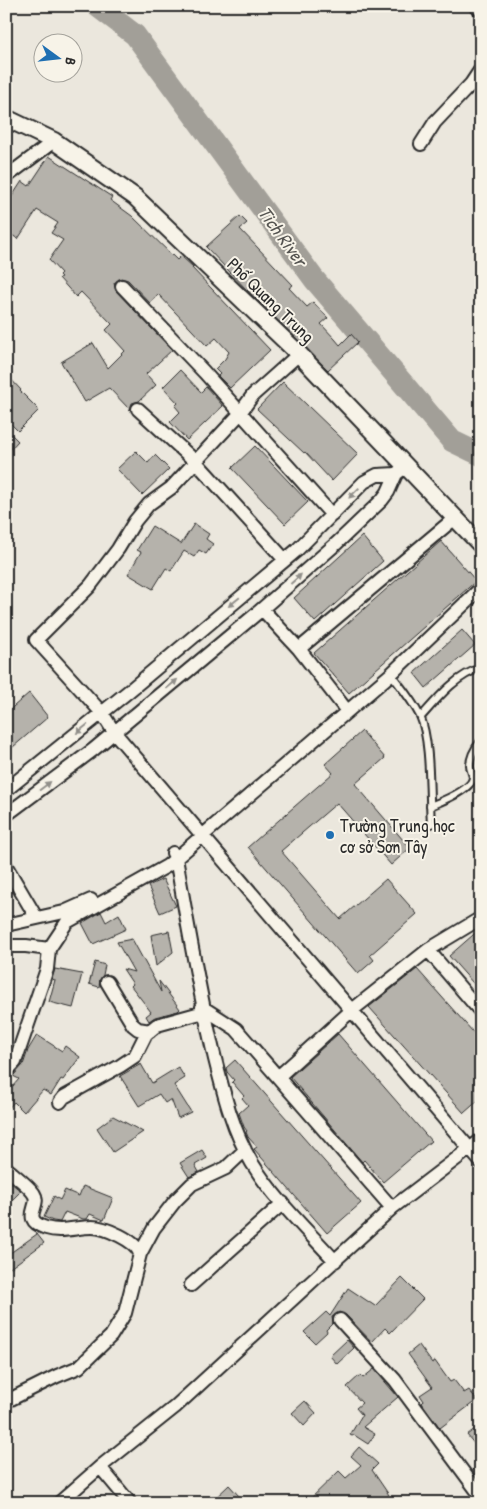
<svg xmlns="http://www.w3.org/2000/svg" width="487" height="1509" font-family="'Patrick Hand',sans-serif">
<rect width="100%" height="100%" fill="#ebe7dd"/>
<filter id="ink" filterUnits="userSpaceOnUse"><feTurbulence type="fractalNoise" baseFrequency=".02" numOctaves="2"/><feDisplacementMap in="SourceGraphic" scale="10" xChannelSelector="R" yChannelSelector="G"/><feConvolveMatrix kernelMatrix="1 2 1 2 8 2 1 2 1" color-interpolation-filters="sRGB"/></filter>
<g filter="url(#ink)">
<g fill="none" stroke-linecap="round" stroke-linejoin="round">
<path stroke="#a29f98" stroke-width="22" d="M97,6L135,35L314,279L452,441L481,455"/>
</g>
<path fill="#b5b2ab" stroke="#2b2b2b" d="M49,156L112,197L110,200L132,216L177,260L181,256L193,267L192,268L270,350L230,388L218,376L220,374L215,369L225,359L229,352L216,338L207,346L158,294L150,303L128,280L121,278L114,283L116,291L172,350L146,374L156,385L139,401L132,403L130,410L109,388L85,402L61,362L93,343L108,368L125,351L106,330L112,324L81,292L76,297L59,278L61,277L59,275L61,273L49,260L63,240L51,233L58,223L37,210L18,239L6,231V194L11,198L22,181L29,186Z
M240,216L247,223L240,229L293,285L289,288L307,307L313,302L328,318L321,324L335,339L340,345L351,334L358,342L328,370L247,290L206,247Z
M180,370L201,392L206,387L223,406L187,440L170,422L180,412L175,406L178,403L163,387Z
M6,374L21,390L20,391L39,410L18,431L6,419Z
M283,382L358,454L332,481L305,452L304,453L257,409Z
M11,434L18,441L6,454V438Z
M255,446L308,502L285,524L232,468Z
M136,451L148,463L155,455L169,469L142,495L117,469Z
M194,524L209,534L206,539L213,544L206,554L199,550L194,557L184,551L171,571L166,568L153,589L128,574L141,552L137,550L152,526L181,544Z
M362,536L383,561L315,622L294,598Z
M441,541L476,581L349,693L314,653Z
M462,630L475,645L426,688L414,673Z
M29,693L48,717L6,753V713Z
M362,731L385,758L355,784L410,848L391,865L337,803L281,851L340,919L386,879L417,914L370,955L374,960L358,974L248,847L333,773L325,764Z
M163,879L176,906L160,913L148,886Z
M101,912L106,922L119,914L126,929L93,944L82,923Z
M481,928V992L449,956Z
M169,931L173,952L156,966L151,935Z
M132,939L161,992L159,981L180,1009L178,1011L155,1017L149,1021L146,1016L151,1012L131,986L133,984L123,969L134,972L117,942Z
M95,962L105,965L103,975L100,979L99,987L89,984Z
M55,969L82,974L73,1008L49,1002L55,980L52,979Z
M417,969L481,1041V1098L464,1113L369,1007Z
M338,1034L431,1141L383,1182L364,1160L362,1162L290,1077Z
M37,1035L62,1051L65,1046L80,1057L63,1080L61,1079L51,1095L43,1090L24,1112L14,1102L6,1111V1094L19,1079L13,1076L23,1065L28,1050Z
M235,1060L361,1203L327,1233L254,1149L257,1147L248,1137L246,1132L247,1131L244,1127L239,1113L248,1105L242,1098L244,1096L232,1082L234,1080L227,1072L226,1068Z
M141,1064L152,1083L178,1067L185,1078L174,1085L191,1112L178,1118L171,1099L165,1103L159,1094L139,1106L120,1076Z
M113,1116L143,1132L113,1152L97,1128Z
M202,1150L207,1158L195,1165L199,1172L189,1177L180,1163Z
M6,1179L21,1191L6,1206Z
M83,1186L113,1198L104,1220L90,1214L87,1219H83L65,1212L60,1222L53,1221L44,1217L54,1196L60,1200L65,1190L79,1196Z
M37,1234L44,1243L10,1268L6,1263V1256Z
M402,1278L423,1299L390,1333L385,1328L372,1342L346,1315L339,1312L332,1317L333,1323L326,1330L327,1332L315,1343L304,1332L326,1312L330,1316L348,1288L375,1306Z
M347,1340L354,1348L337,1364L330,1356Z
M419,1345L432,1363L435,1361L450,1382L454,1380L464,1393L469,1390L477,1400L440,1428L422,1403L424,1401L420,1395L432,1387L408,1354Z
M374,1369L398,1397L363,1427L375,1434L368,1444L354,1435L352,1436L350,1435L362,1415L356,1408L362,1403L347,1387L360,1375L363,1378Z
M305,1401L316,1413L304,1426L292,1413Z
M481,1424V1452L467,1435Z
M359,1447L378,1464L372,1470L389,1495L377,1503H306L339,1471L346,1478L361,1465L351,1456Z
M481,1463V1482L472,1471Z
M229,1485L239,1496L231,1503H210Z"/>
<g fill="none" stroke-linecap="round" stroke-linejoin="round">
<g stroke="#2b2b2b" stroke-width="10">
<path id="service" d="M391,674C401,687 412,700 420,716C431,740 429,795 431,824
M421,717C437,699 456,675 481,668
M430,806C440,802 471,790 473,778C473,774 470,770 470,766C470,757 475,748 481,741"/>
</g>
<g stroke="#2b2b2b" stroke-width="16">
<path id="minor" d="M475,6L481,10
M421,144L435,122L471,84L481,69
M6,177L54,141
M122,286L204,372L332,515
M299,354L253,395L237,417L171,488L149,504L135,521L118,549L90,586L36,640L102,713L114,732L481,1162
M138,409L196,462L285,560
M262,609L299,649L347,711
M299,649L455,518
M6,790L129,691L297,550L364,482L377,475L396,474
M6,815L93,750L255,615L337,543L382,500L388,492L396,474L406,466
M173,853L176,858C188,926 199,993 215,1059C224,1095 233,1131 252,1163C274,1199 307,1230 335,1261
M6,866L36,917
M6,925L64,912L91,900
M6,946H26L49,949
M428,950L481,1012
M107,982L133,1025L138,1029L150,1031
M202,1007L236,1029L392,1208
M6,1072L15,1062L47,969L49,949L67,922L167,866L391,674L481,588
M278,1077L351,1011L428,950L481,918
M60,1102L64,1097L120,1066L135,1056L146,1034L157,1025L204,1012
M6,1168C14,1175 29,1186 34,1194C42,1206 19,1219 46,1228C62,1233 76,1227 92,1227C105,1227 137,1241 140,1254L125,1313L111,1336L79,1367L57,1376L7,1401
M140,1254L154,1228L175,1201L192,1184L226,1168L245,1150
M191,1285L283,1203
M340,1320L395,1380L481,1496
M100,1467L130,1503
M59,1503L100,1467L175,1407L392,1208L481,1140"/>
</g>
<g stroke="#2b2b2b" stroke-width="20">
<path id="tertiary" d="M6,118L54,141L135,197L299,354L481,545"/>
</g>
<use href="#service" stroke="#f7f3e8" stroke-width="6"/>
<use href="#minor" stroke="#f7f3e8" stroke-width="12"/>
<use href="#tertiary" stroke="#f7f3e8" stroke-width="16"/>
</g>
<defs><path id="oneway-solid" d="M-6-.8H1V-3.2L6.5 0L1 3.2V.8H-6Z" transform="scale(1.25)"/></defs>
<g fill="#918f8a">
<use href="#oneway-solid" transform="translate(354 493) rotate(135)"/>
<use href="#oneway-solid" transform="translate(296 579) rotate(-42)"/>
<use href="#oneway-solid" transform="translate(234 602) rotate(141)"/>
<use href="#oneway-solid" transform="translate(172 684) rotate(-40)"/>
<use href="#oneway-solid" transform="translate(82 729) rotate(141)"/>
<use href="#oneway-solid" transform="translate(45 786) rotate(-37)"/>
</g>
</g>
<circle fill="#1f6fb2" stroke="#f7f3e8" stroke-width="2" cx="330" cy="835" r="5"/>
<g text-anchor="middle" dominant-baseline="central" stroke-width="4" stroke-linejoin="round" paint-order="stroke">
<g font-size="18" fill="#2b2b2b" stroke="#f7f3e8">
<text transform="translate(271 300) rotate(44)">Phố Quang Trung</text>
</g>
<g font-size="18" fill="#2b2b2b" stroke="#f7f3e8" text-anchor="start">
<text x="340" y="825">Trường Trung học<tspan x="340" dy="21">cơ sở Sơn Tây</tspan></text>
</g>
<g font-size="19" font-style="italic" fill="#555451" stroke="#f7f3e8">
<text transform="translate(283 236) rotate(54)">Tich River</text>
</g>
</g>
<rect width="487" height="1509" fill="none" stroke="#f7f3e8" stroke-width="25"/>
<rect x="12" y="12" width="462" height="1484" fill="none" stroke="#2b2b2b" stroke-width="2" filter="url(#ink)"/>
<g transform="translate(58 58) rotate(105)"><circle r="24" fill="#f7f3e8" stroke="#a5a39c"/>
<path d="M0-4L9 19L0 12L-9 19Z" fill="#1f6fb2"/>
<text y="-8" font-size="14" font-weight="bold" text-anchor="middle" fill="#2b2b2b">B</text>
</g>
</svg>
